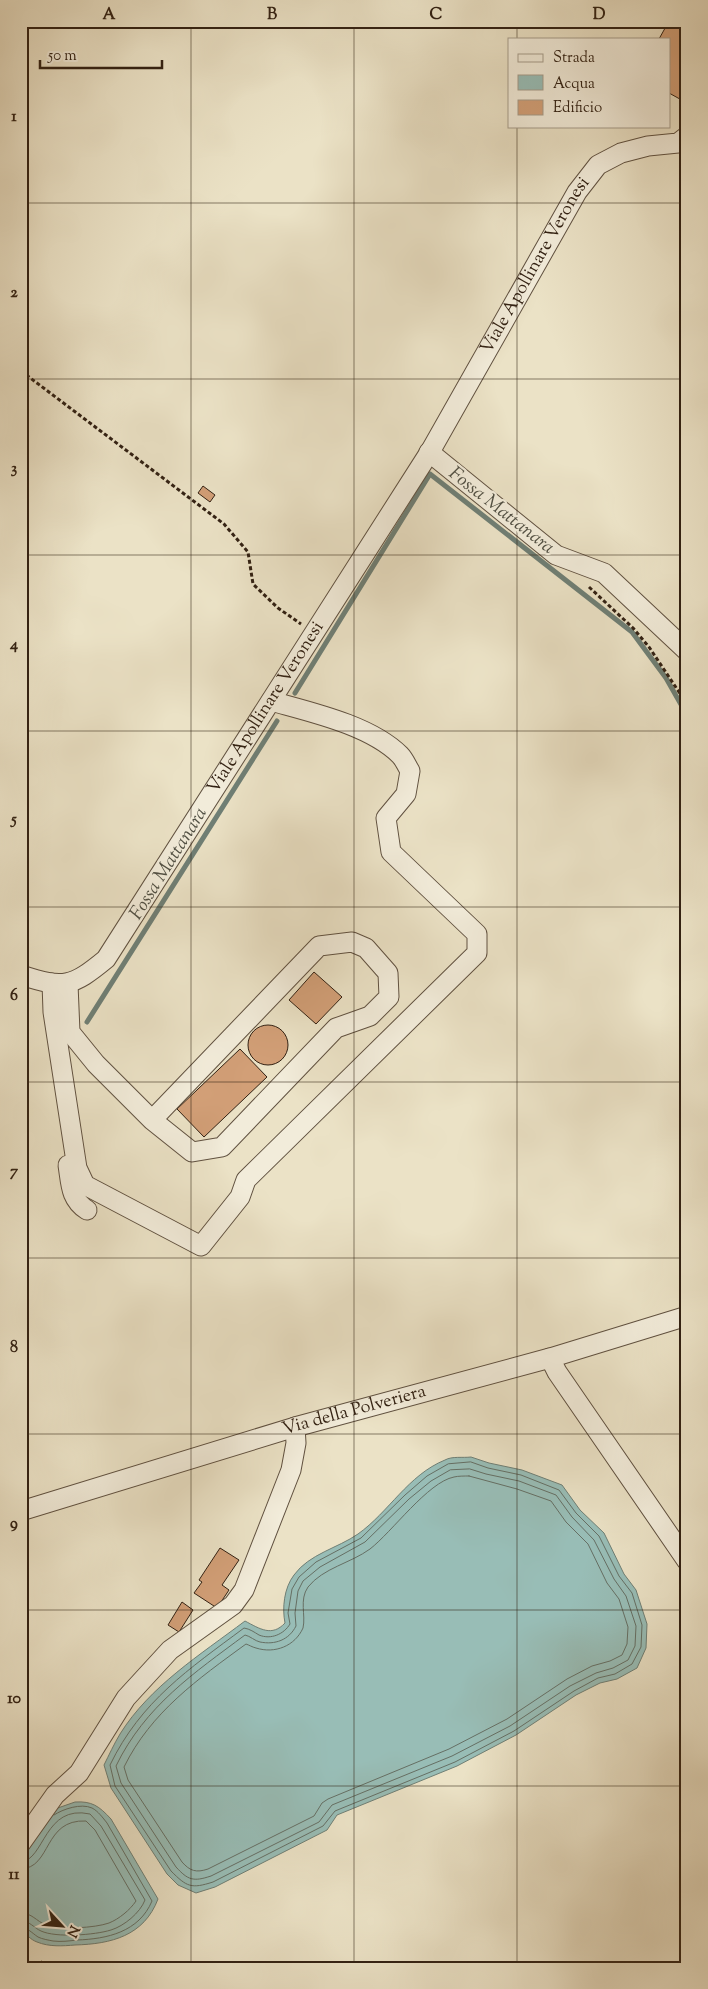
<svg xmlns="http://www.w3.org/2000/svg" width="708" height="1989" font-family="'Sorts Mill Goudy',serif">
<rect width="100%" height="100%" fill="#ebe2c6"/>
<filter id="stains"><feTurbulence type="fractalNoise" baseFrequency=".004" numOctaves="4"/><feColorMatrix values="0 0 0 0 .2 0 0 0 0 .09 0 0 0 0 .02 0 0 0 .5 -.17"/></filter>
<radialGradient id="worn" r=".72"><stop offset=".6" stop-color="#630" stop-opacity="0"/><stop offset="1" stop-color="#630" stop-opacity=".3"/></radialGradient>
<path fill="#98bdb6" stroke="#6f7f75" d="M471,1457L489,1463L522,1470L562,1485L580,1510L604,1533L624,1574L636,1590L647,1624L646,1648L637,1668L617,1679L600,1683L576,1695L516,1735L457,1766L337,1815L327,1830L215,1887L196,1893L178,1885L167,1874L111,1788L104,1765C109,1755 114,1744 120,1734C150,1686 200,1655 245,1621C260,1629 272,1637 285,1623C282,1608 284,1588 294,1575C309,1554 338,1548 358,1534C389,1512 408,1475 445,1460C452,1456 463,1458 471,1457Z
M75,1802C92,1801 99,1806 111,1819L158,1899C144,1936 111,1944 75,1945C63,1946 49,1947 37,1942C31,1940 26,1934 21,1930V1854L36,1827L52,1810Z"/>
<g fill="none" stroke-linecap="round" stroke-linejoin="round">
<path stroke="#656f64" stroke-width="1" d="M471,1462L488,1468L521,1475L559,1490L576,1513L599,1536L619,1576L632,1593L642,1625L641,1647L632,1664L615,1674L598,1678L574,1691L514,1731L455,1762L335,1811L323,1826L213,1882C191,1889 187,1887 171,1871L115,1786L110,1765C141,1701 189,1669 244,1628C250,1629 254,1632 259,1635C271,1640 284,1634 290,1624L288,1613L292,1589L299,1577L316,1562L361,1538L405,1495L427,1476L448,1464Z
M470,1469L486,1474L519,1481L556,1495L572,1517L594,1540L614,1579L626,1596L636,1626L635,1646L628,1660L613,1668L596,1673L570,1686L510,1726L452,1756L332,1805L319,1822L211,1876C193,1882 188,1880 176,1867L121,1783L116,1766C145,1706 194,1673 245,1635C250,1636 255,1641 260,1642C275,1645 289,1640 296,1626L295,1613L298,1591L303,1581L320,1567L365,1542L409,1499L431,1481L450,1470Z
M469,1476L517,1489L551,1501L566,1522L588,1544L607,1583L619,1599L628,1627L627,1644L622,1655L610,1661L592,1666L567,1679L507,1719L449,1749L328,1799L322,1803L314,1816L208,1869C196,1873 190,1871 182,1862L128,1780L124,1767C151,1712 198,1679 246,1644C249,1645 252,1647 256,1648C275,1654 295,1646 303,1628C306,1615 299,1600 308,1587C323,1568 351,1563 370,1549C392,1532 428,1482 454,1477C458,1476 464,1476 469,1476Z
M21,1862C45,1860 44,1804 90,1814L101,1826L145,1900C140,1913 124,1926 111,1930C95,1935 56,1938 41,1931C34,1928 30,1921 21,1921
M21,1869C52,1868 43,1819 86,1821L95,1830L136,1901C130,1910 119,1919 109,1923C95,1928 60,1930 46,1925C36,1921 32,1913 21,1913
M21,1927C28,1928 32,1933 38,1937C42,1939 48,1940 53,1941C61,1942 69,1941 77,1940C107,1939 139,1932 152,1901L107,1823C103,1818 98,1811 92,1808C81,1803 63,1809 54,1815"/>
<path stroke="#6f7f75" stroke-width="5" d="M295,693L430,474L632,632L666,678L687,715
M87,1022L277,721"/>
</g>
<path fill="#d29f77" stroke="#322113" d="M669,21H687V103L669,93V39H659Z
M687,108V124L680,120Z
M203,486L215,495L210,502L198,493Z
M314,972L342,997L316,1024L289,1000Z
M248 1045a20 20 0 1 1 40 0a20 20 0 1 1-40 0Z
M240,1049L267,1077L204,1137L177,1109Z
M220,1548L239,1560L222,1585L229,1590L217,1608L194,1593L202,1582L199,1580Z
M182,1602L193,1610L179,1632L168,1625Z
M42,1961L45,1968H27Z"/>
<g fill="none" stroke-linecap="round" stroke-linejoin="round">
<g stroke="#605140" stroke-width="21">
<g id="minor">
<path d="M429,452L556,555L604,573L687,651"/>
<path id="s1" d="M21,975C64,989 72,987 106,959L431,450L577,192L598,165L621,153L648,146L678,143L687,136"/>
<path d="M52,983L53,1012L77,1168L85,1185L201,1246L240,1197L246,1180L477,953V934L391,852L386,818L406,794L410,771C407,766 404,759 400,755C370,725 310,712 271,701"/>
<path d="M68,984L70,1032L96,1064L152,1120L192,1152L222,1147L336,1028L370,1016L389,997L388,973L366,948L352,942L319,946L152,1120"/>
<path d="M68,1165C71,1184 70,1199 87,1210"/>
<path d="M550,1358L557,1372L687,1561"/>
<path id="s2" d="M21,1511L295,1427L550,1358L687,1316"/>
<path d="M21,1843L55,1795L79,1773L126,1698L170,1650L233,1605L244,1590L291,1470L296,1443L295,1427"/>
</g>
</g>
<path stroke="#322113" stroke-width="3" stroke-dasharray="4 2.5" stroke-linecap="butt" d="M21,371L224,524L248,552L253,584L278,608L301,624
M589,587L633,628L649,647L687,704"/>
<use href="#minor" stroke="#f2ecda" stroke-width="19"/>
</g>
<path fill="none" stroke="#322113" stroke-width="1" stroke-opacity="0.55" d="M191,21V1968M354,21V1968M517,21V39M517,126V1968M21,203H687M21,379H687M21,555H687M21,731H687M21,907H687M21,1082H687M21,1258H687M21,1434H687M21,1610H687M21,1786H687"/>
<g text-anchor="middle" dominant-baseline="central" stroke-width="4.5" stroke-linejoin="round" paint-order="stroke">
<g font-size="18" fill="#322113" stroke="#f2ecda">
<text stroke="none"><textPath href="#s1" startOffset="909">Viale Apollinare Veronesi</textPath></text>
<text stroke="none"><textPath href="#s1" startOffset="391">Viale Apollinare Veronesi</textPath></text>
<text stroke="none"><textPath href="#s2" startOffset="348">Via della Polveriera</textPath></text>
</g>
<g font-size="19" font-style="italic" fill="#515044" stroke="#f2ecda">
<text transform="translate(501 511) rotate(38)">Fossa Mattanara</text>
<text transform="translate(169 864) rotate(-58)">Fossa Mattanara</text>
</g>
</g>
<rect width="708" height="1989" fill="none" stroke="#ebe2c6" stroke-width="55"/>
<rect x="508" y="38" width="162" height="90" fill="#f2ecda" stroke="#a59b8a"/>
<rect x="518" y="54" width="25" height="8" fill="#f2ecda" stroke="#a59b8a"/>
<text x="553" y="62" font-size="15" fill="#322113">Strada</text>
<rect x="518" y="75" width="25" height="15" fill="#98bdb6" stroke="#a59b8a"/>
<text x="553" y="88" font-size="15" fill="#322113">Acqua</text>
<rect x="518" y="100" width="25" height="15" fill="#d29f77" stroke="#a59b8a"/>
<text x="553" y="112" font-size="15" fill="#322113">Edificio</text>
<g transform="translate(62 1926) rotate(116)" stroke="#f2ecda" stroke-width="4" paint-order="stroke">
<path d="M0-4L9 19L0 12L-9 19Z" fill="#322113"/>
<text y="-8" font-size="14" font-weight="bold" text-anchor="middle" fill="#322113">N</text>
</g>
<path d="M40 60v8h122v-8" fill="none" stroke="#322113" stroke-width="2.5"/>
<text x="48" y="60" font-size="15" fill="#322113" stroke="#f2ecda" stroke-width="4" paint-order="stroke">50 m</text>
<rect x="28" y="28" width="652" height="1934" fill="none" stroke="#322113" stroke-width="2"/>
<g font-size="16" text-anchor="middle" font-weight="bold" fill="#322113">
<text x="109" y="19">A</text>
<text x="272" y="19">B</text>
<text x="436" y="19">C</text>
<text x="599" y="19">D</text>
<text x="14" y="121">1</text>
<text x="14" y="297">2</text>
<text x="14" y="473">3</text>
<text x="14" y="649">4</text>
<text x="14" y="824">5</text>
<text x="14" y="1000">6</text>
<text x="14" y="1176">7</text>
<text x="14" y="1352">8</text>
<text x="14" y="1528">9</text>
<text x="14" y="1703">10</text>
<text x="14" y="1879">11</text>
</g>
<rect width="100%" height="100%" filter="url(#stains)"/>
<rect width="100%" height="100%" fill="url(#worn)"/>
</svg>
